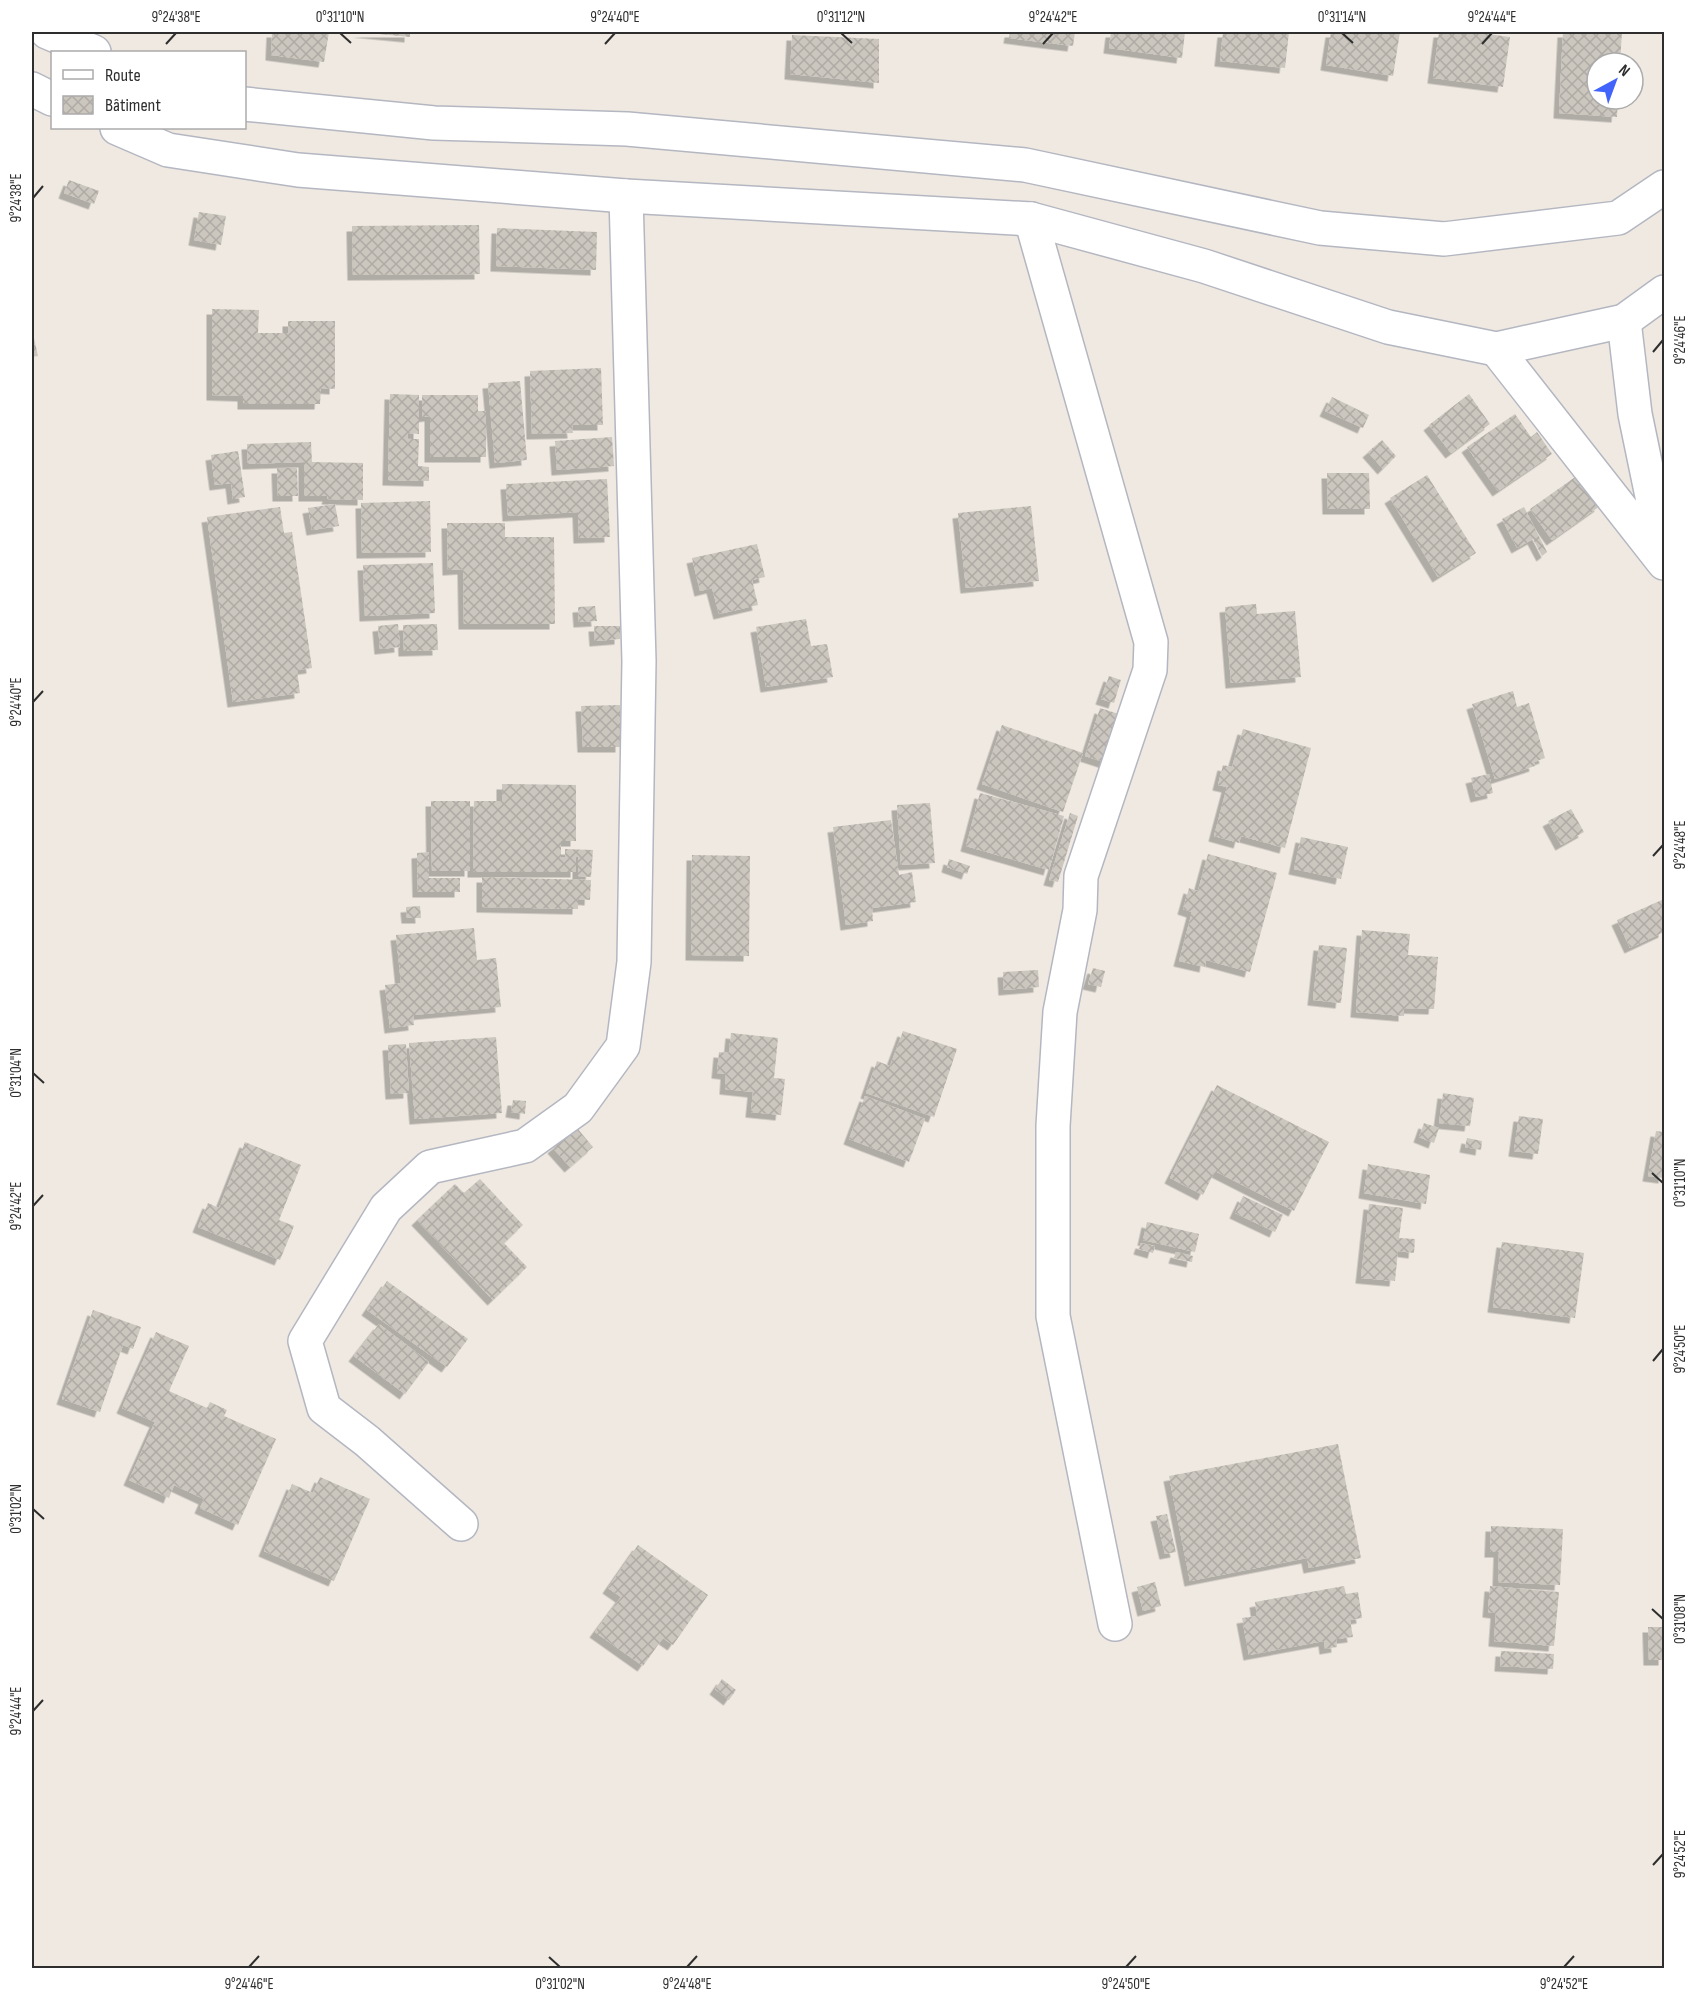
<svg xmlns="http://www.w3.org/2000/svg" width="1696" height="2000" font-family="'Sofia Sans Condensed',sans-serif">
<defs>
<pattern id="building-cross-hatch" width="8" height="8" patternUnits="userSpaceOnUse" patternTransform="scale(1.5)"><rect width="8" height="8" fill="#cbc7bf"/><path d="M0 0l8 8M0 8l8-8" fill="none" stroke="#afaba4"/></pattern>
<filter id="shadow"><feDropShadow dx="-5.5" dy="5.5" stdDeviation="0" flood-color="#0004"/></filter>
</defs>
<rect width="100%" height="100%" fill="#efe9e1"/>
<path fill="url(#building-cross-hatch)" filter="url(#shadow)" d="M272,32H329L324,62L271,55Z
M358,32H410V37Z
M1010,32H1075L1073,46L1009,38Z
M1111,32H1185L1182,58L1109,48Z
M1223,32H1289L1285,68L1220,61Z
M1331,32H1400L1393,76L1326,65Z
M1439,32H1488L1487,34L1510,37L1503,87L1433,78Z
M1563,32H1622L1620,63H1597V99H1618L1617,117L1559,113Z
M792,35L879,39V83L790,74Z
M69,180L99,191L94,204L64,193Z
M199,212L226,216L221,245L194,240Z
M479,225L480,274L353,275L352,226Z
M497,228L597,232L596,270L496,266Z
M212,309L259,310L258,333H288V321H335V389L321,388L320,404H243V396L212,395Z
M32,329L38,356L32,357Z
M601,368L603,425H572L573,433L532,434L530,371Z
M520,381L527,460L495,463L488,383Z
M390,394L419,395V434L408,433L407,439H419L418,466L429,467V481L388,480Z
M1469,394L1490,424L1451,453L1429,425Z
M422,395H478V411H486V457H430V416L422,417Z
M1332,397L1369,415L1363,428L1325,411Z
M1515,414L1531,437L1537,432L1552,454L1498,491L1467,447Z
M612,437L614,466L557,470L555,441Z
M1382,440L1396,456L1383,469L1368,452Z
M311,442L312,462L363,463V500L327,499L328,496H304V462L248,464L247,444Z
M238,451L245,497L233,499L231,483L215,485L211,455Z
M277,468H297L298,496H278Z
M1327,473H1369L1370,509H1328Z
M1427,475L1476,553L1438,577L1390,498Z
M1578,475L1600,506L1552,540L1530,509Z
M607,479L610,537L579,538L578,512L508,516L506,484Z
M430,501L431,552L362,553L361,503Z
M335,504L339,526L312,530L308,508Z
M1031,506L1039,581L966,588L958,513Z
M280,507L284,533L292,532L312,668L297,670L300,693L233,702L207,517Z
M1524,507L1547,552L1542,556L1533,539L1517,548L1502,519Z
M447,523H505V537H554L555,624H464L463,569L448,570Z
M757,544L765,577L752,580L758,605L719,614L712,588L700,591L692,558Z
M433,563L435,613L365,616L363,565Z
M1256,604L1257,614L1295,611L1301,677L1231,683L1225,607Z
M595,606L597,621L579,622L578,607Z
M806,619L811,646L827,644L833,677L766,687L756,627Z
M398,624L400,647L380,649L378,626Z
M437,624L438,650L404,651L403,625Z
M594,626H620V639L595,641Z
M1109,676L1121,680L1114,703L1101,699Z
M1513,691L1517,707L1529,703L1545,758L1534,762L1535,766L1495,779L1472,704Z
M620,705L621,747H583L581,706Z
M1100,708L1125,716L1110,764L1085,756Z
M1002,725L1083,753L1063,812L982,784Z
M1243,729L1311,748L1285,848L1241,836L1239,843L1214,836L1227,787L1218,785L1223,765L1232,767Z
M1489,774L1493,793L1476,797L1471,778Z
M502,784L576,785V841H561V857H565V849L593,850L591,877L578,876V857H576V872H473L474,801H502Z
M980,793L1064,816L1049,870L966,846Z
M431,801H470V871H432Z
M930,803L935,863L901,865L897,805Z
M1571,809L1584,832L1561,845L1548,821Z
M1070,813L1078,816L1058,882L1049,880Z
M891,820L899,875L912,872L916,902L872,908L873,921L846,925L833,827Z
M1301,837L1348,847L1341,879L1294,869Z
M429,852V878H460V892H418L417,853Z
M1208,854L1277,873L1250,972L1206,960L1205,967L1179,961L1192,912L1183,909L1189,888L1198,891Z
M692,855L750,856L749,956L691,955Z
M949,859L970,866L967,874L947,867Z
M482,877L591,880L590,900L578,899V909L482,907Z
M1664,899V932L1630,948L1617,920Z
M420,906L421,918H407L406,907Z
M474,928L477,960L496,958L501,1007L413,1015L414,1025L390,1028L385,985L401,983L396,935Z
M1362,930L1410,934L1408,955L1438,957L1434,1009L1404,1008V1016L1356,1012Z
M1319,945L1347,948L1341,1003L1313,1000Z
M1093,968L1105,971L1101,987L1088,984Z
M1038,970L1039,987L1004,990L1003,972Z
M903,1031L957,1049L934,1117L866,1093L877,1061L890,1066Z
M731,1033L778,1038L774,1078L785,1079L781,1115L751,1112L753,1092L725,1089L726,1074L717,1073L719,1052L729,1053Z
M496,1037L502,1113L415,1119L409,1043Z
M406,1044L409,1093L391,1094L388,1045Z
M1217,1085L1329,1142L1294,1211L1215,1171L1203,1195L1170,1178Z
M1443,1093L1474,1098L1470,1126L1439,1123Z
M865,1096L925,1119L909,1162L849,1139Z
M513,1100L526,1101L525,1114L511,1112Z
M1519,1116L1543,1119L1538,1154L1514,1151Z
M1424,1123L1439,1128L1434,1143L1419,1137Z
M577,1128L593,1147L570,1167L553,1148Z
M1656,1131L1664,1132V1178L1648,1176Z
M1467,1138L1482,1141L1481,1150L1465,1147Z
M245,1142L301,1165L279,1220L294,1226L280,1260L198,1227L208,1203L219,1208Z
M1368,1164L1430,1175L1426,1204L1364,1193Z
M480,1179L523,1225L504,1243L527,1267L493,1300L417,1220L455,1184L464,1193Z
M1243,1196L1283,1215L1275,1232L1235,1213Z
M1369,1204L1403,1208L1399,1238L1415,1239L1414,1253L1398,1251L1395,1281L1361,1278Z
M1147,1222L1199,1234L1195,1252L1143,1240Z
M1502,1242L1584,1253L1575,1318L1493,1307Z
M1141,1243L1155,1246L1153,1253L1139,1249Z
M1176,1252L1193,1256L1192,1262L1174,1258Z
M387,1281L468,1339L447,1367L367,1310Z
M93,1310L141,1327L133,1349L123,1345L100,1412L62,1399Z
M379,1324L429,1362L405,1394L354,1356Z
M156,1332L189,1346L169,1391L207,1408L210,1402L227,1410L224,1416L276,1439L238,1525L200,1508L204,1499L174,1485L169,1498L129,1480L155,1422L122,1408Z
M1338,1444L1361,1558L1309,1568L1307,1558L1190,1581L1169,1476Z
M320,1477L370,1499L334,1581L264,1551L292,1484L313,1493Z
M1167,1514L1176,1552L1165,1554L1156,1516Z
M1491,1526L1563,1529L1560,1585L1498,1582L1499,1552H1490Z
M638,1545L708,1595L673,1645L663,1638L643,1666L595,1632L621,1597L608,1588Z
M1155,1582L1161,1606L1143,1611L1137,1587Z
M1344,1586L1346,1594L1358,1592L1362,1618L1350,1620L1353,1637L1336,1639L1337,1647L1325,1649L1324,1641L1249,1655L1242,1618L1257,1616L1255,1602Z
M1490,1586L1559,1592L1554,1646L1494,1641L1496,1613L1488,1612Z
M1648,1627H1664V1660H1649Z
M1501,1651L1554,1654L1553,1669L1500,1666Z
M722,1679L736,1690L729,1700L715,1689Z"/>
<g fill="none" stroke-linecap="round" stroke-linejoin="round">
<g stroke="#b4b7c1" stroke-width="36">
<path id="street" d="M1031,219L1151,642L1150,670L1081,876L1080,910L1060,1012L1053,1126V1316L1115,1624
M1624,321L1635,414L1664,554
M1496,349L1664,563
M461,1524L367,1441L324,1408L305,1341L386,1208L430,1167L525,1146L578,1108L623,1046L634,962L639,661L626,196"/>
</g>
<g stroke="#b4b7c1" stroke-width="36">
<path id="secondary" d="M47,32L94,52
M32,89L52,99
M244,104L434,123L627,129L1025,165L1320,228L1444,239L1618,218L1664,187
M117,128L168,150L298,170L626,196L1031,219L1204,266L1388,327L1496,349L1624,321L1664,292"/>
</g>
<use href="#street" stroke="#fff" stroke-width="33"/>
<use href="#secondary" stroke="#fff" stroke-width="33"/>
</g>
<path fill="none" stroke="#2e2e2e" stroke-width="2" d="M340,33L351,43M841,33L852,43M1342,33L1353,43M166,44L176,33M605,44L615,33M1043,44L1053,33M1482,44L1492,33M33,198L43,186M1653,352L1663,340M33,702L43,691M1653,856L1663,845M33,1073L44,1083M1652,1173L1663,1183M33,1206L43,1195M1653,1361L1663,1349M33,1509L44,1519M1652,1609L1663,1619M33,1711L43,1700M1653,1865L1663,1854M549,1957L560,1967M249,1967L259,1956M687,1967L697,1956M1126,1967L1136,1956M1564,1967L1574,1956"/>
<rect width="1696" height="2000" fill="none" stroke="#ffffff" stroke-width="66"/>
<rect x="51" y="51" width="195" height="78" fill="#ffffff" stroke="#ababab" stroke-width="1.5"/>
<rect x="63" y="70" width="30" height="9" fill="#ffffff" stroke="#ababab" stroke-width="1.5"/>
<text x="105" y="81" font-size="18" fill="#2e2e2e">Route</text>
<rect x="63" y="96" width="30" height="18" fill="url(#building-cross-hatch)" stroke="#ababab" stroke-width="1.5"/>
<text x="105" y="111" font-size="18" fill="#2e2e2e">Bâtiment</text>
<g transform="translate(1615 81) rotate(41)"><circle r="28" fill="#ffffff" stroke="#ababab" stroke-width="1.5"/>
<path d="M0-4.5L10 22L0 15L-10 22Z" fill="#4264fb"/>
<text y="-9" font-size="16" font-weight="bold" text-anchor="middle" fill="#2e2e2e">N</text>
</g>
<rect x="33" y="33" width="1630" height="1934" fill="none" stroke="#2e2e2e" stroke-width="2"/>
<g font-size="15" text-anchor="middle" fill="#2e2e2e">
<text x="176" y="22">9°24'38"E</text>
<text x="340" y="22">0°31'10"N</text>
<text x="615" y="22">9°24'40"E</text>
<text x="841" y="22">0°31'12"N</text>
<text x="1053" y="22">9°24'42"E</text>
<text x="1342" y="22">0°31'14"N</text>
<text x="1492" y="22">9°24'44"E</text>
<text transform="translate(16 198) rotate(-90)" y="5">9°24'38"E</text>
<text transform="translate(1680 340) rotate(-90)" y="5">9°24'46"E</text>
<text transform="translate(16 702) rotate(-90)" y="5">9°24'40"E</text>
<text transform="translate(1680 845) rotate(-90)" y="5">9°24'48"E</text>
<text transform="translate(16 1073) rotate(-90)" y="5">0°31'04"N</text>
<text transform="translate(1680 1183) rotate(-90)" y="5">0°31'10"N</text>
<text transform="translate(16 1206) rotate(-90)" y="5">9°24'42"E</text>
<text transform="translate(1680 1349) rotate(-90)" y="5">9°24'50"E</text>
<text transform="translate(16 1509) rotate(-90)" y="5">0°31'02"N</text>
<text transform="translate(1680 1619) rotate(-90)" y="5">0°31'08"N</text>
<text transform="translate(16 1711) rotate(-90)" y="5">9°24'44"E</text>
<text transform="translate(1680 1854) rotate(-90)" y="5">9°24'52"E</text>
<text x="249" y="1989">9°24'46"E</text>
<text x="560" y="1989">0°31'02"N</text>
<text x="687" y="1989">9°24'48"E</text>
<text x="1126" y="1989">9°24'50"E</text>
<text x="1564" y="1989">9°24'52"E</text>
</g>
</svg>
